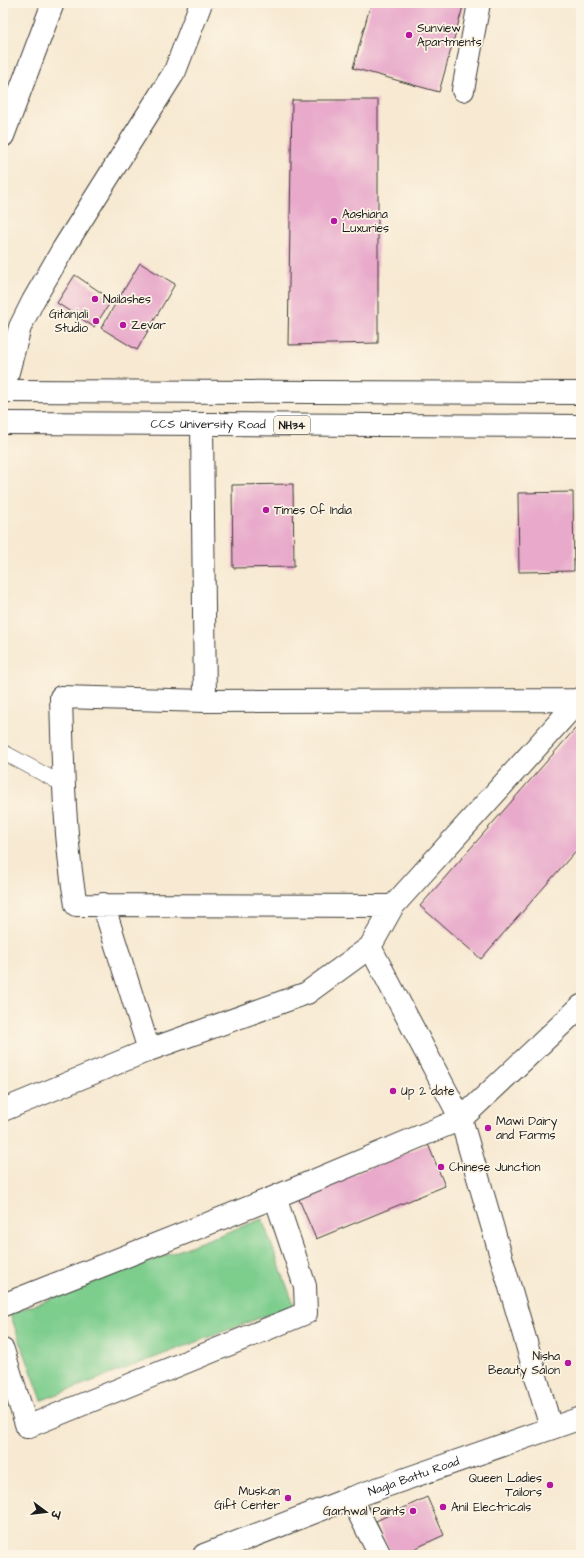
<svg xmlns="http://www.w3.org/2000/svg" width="584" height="1558" font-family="'Architects Daughter','Playpen Sans Deva',sans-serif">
<rect width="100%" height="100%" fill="#fcf5e5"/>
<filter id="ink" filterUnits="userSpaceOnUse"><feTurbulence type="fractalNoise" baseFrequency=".025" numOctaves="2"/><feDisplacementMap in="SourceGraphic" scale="8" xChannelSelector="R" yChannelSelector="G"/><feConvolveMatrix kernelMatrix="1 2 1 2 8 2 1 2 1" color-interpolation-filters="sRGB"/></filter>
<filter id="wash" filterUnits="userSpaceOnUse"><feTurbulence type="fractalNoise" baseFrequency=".012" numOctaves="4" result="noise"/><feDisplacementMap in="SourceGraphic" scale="16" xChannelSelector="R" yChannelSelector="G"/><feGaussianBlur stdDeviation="0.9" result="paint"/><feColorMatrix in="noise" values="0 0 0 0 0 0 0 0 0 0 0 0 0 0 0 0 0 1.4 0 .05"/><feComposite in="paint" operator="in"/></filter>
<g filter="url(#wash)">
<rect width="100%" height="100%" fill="#f7e9d2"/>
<path fill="#7dcd8d" stroke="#4c7454" d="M262,1219L294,1305L42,1400L10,1314Z"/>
<g id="blocks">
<path fill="#e8a9cb" d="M371,3H464L439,92L353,68Z
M292,100H378V343L288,345Z
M140,263L175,284L137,350L101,328Z
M75,275L112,300L94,327L57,303Z
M293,484L294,567L233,568L232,485Z
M573,492L574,571L519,572L518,493Z
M581,722V845L481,959L420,906Z
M428,1144L445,1186L316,1239L298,1197Z
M427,1497L444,1535L401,1555H392L376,1521Z"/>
</g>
</g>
<g filter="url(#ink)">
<use href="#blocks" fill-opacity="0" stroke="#3d3b37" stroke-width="1"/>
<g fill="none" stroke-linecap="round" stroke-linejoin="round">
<g stroke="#3d3b37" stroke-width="16">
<path id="lane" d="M3,752L64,785"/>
</g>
<g stroke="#3d3b37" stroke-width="24">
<path id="street" d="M463,90L479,3
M3,136L53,3
M3,391L20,327L33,301L63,249L175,71L201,3
M202,424L205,701
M103,904L149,1050
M393,906L76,905C64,837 63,767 61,697L205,701L580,700
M370,947L461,1119L551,1428
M3,1110L149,1050L307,993L370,947L393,906L581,698
M3,1305L275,1197L461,1119L581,1006
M3,1350L27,1427L306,1313L305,1286L275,1197
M351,1498L380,1555"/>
</g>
<g stroke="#3d3b37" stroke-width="24">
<g id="secondary">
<path id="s1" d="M204,1555L351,1498L581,1418"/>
</g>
</g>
<g stroke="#3d3b37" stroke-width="24">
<g id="highway">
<path d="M3,391L581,393"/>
<path id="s2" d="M3,423L581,426"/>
</g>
</g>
<use href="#lane" stroke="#fff" stroke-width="15"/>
<use href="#street" stroke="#fff" stroke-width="22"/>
<use href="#secondary" stroke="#fff" stroke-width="22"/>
<use href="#highway" stroke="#fff" stroke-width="22"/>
</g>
</g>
<g fill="#b5179e" stroke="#fcf5e5" stroke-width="1.5">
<circle cx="409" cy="35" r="4"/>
<circle cx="334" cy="221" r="4"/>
<circle cx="95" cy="299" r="4"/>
<circle cx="96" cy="321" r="4"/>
<circle cx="123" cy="325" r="4"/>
<circle cx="266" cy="510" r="4"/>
<circle cx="393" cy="1091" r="4"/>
<circle cx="488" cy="1128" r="4"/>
<circle cx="441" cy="1167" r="4"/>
<circle cx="568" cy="1363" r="4"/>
<circle cx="550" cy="1485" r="4"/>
<circle cx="288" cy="1498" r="4"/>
<circle cx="443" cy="1507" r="4"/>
<circle cx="413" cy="1511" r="4"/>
</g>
<g text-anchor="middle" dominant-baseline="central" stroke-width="3.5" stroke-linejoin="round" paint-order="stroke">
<rect fill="#fcf5e5" stroke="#5f5d58" stroke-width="1" x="274" y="416" width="36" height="18" rx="3"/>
<g font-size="11" font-weight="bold" fill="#1c1c1c">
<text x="292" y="425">NH34</text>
</g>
<g font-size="12" fill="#1c1c1c" stroke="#fcf5e5" text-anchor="start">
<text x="417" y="28">Sunview<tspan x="417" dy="14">Apartments</tspan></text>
<text x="342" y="214">Aashiana<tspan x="342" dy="14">Luxuries</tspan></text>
<text x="103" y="299">Nailashes</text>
<text x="88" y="314" text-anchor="end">Gitanjali<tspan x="88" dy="14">Studio</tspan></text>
<text x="131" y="325">Zevar</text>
<text x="274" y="510">Times Of India</text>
<text x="401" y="1091">Up 2 date</text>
<text x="496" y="1121">Mawi Dairy<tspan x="496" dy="14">and Farms</tspan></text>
<text x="449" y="1167">Chinese Junction</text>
<text x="560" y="1356" text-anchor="end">Nisha<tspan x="560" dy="14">Beauty Salon</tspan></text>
<text x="542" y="1478" text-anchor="end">Queen Ladies<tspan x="542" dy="14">Tailors</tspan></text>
<text x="280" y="1491" text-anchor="end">Muskan<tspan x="280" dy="14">Gift Center</tspan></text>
<text x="451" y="1507">Anil Electricals</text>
<text x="405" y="1511" text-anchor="end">Garhwal Paints</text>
</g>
<g font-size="12" fill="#1c1c1c" stroke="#fcf5e5">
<text stroke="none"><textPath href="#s2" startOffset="205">CCS University Road</textPath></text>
<text stroke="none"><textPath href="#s1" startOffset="224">Nagla Battu Road</textPath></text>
</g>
</g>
<rect width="584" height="1558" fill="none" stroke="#fcf5e5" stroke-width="16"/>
<g transform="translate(46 1512) rotate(105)" stroke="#fcf5e5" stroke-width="3" paint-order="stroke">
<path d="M0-3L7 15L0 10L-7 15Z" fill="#1c1c1c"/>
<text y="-6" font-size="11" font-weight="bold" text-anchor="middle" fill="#1c1c1c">उ</text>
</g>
</svg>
